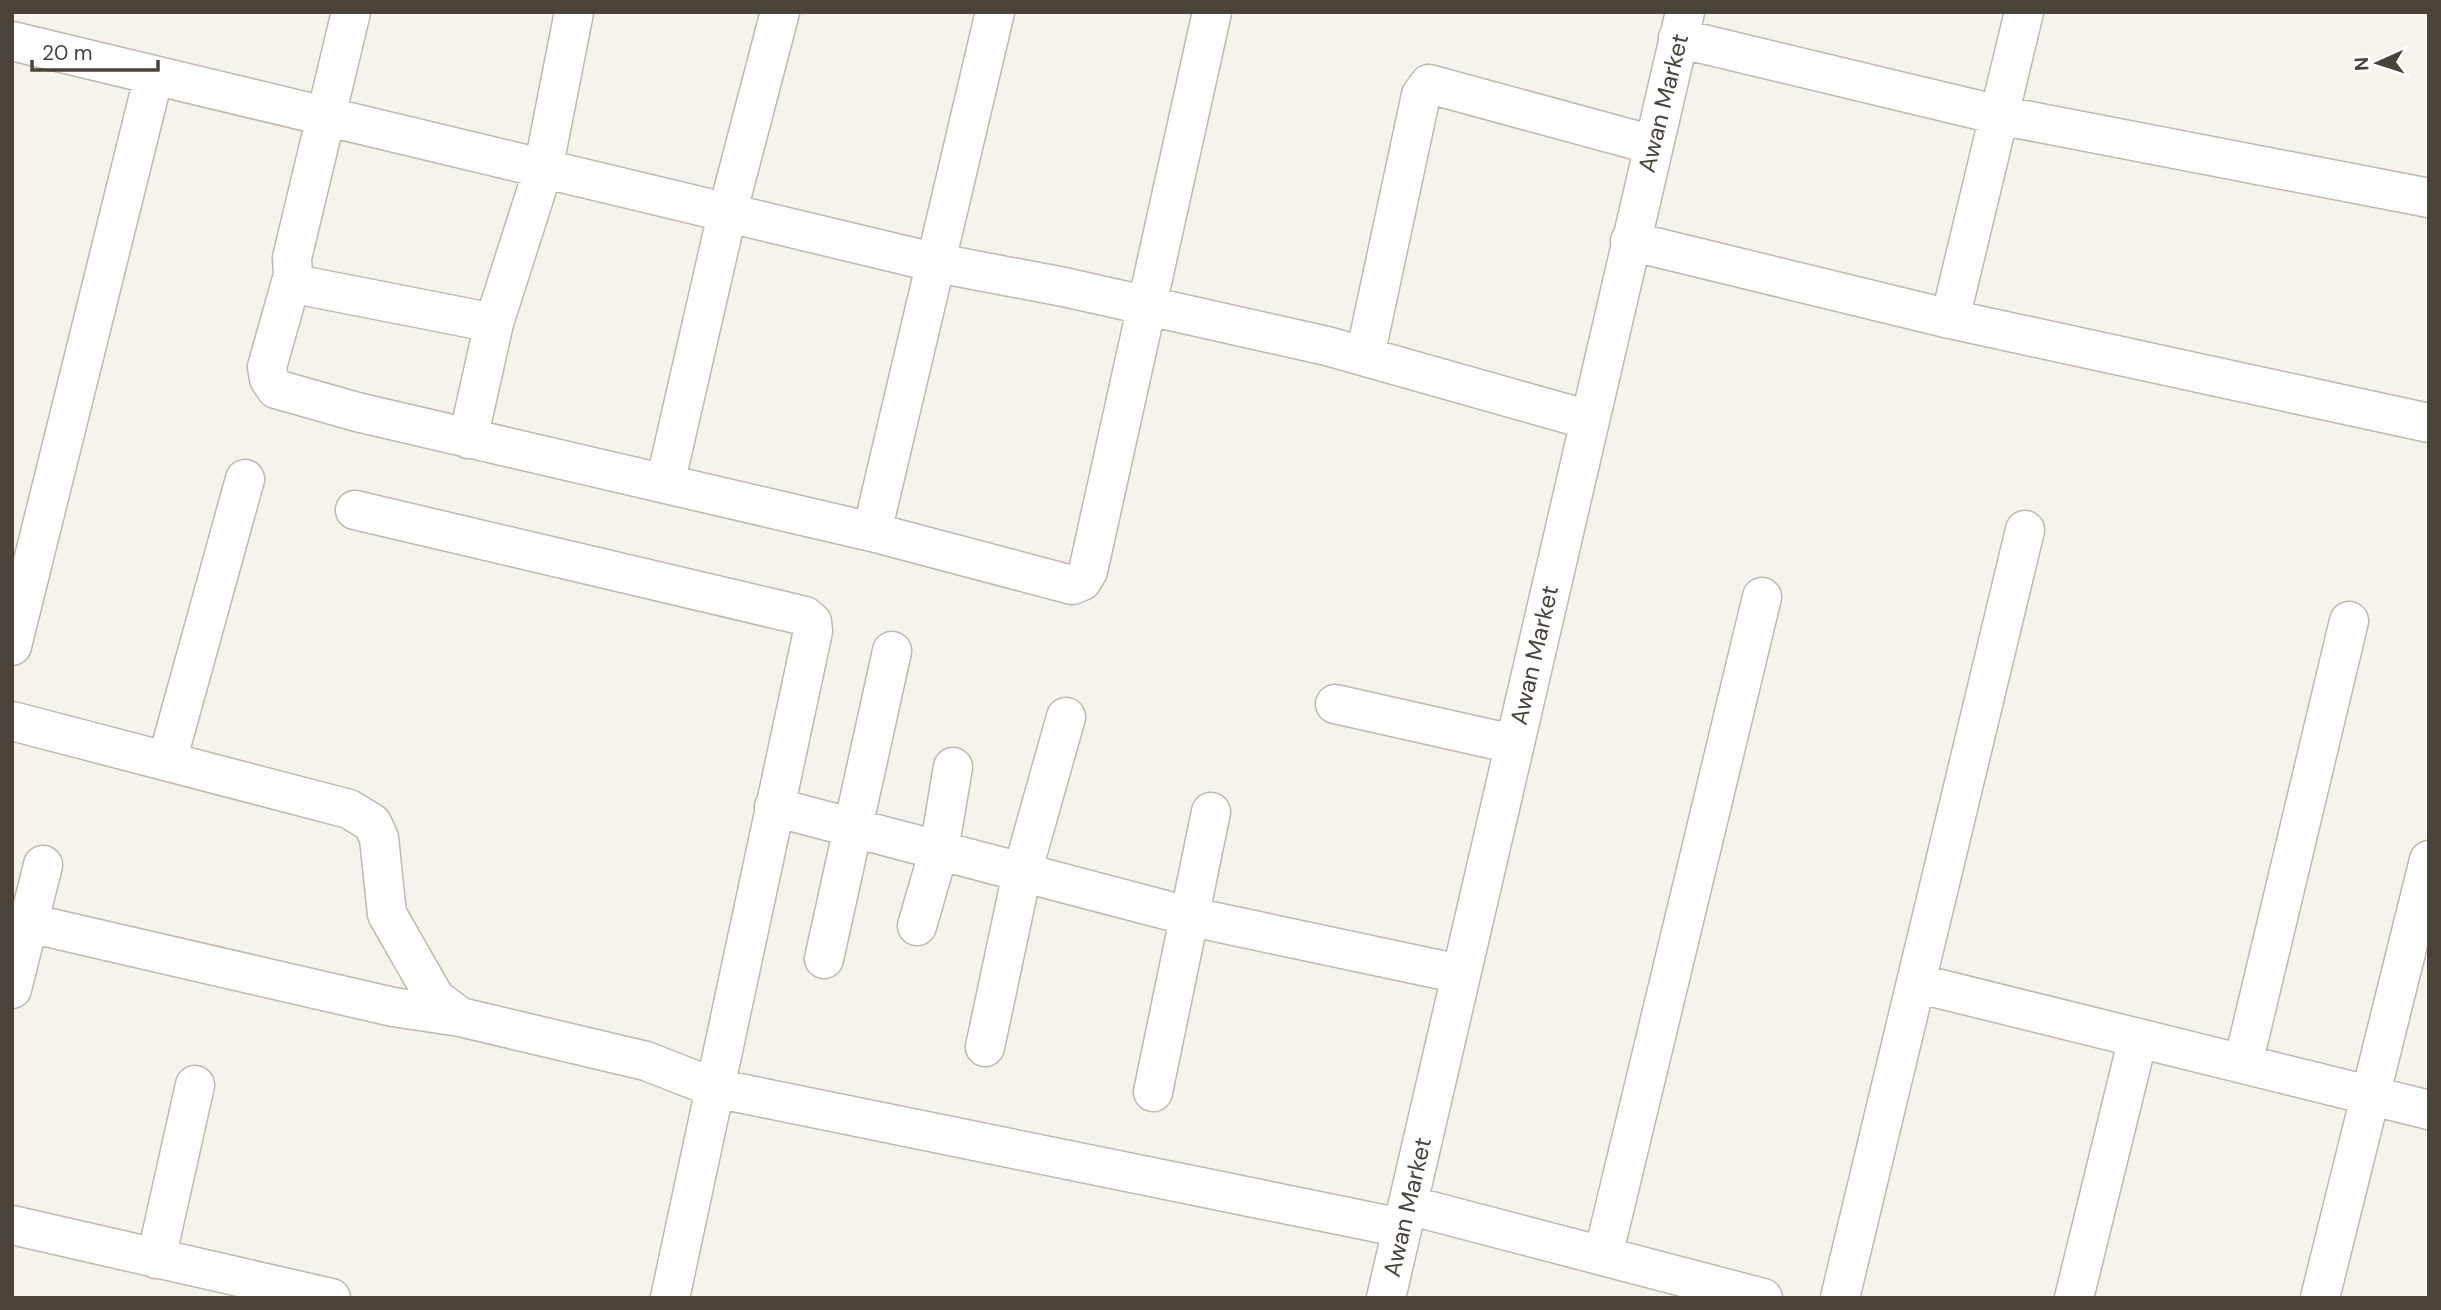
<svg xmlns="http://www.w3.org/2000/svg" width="2441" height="1310" font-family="'DM Sans',sans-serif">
<rect width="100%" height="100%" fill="#f6f2ec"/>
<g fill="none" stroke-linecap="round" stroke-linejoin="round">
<g stroke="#c1b9ae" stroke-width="41">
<path id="minor" d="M351,12L292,258L293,275L300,285L494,323
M1678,38L1999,115L2429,198
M12,41L937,263L1064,287L1327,346L1589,420
M1630,241L1950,319L2429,423
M293,275L267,367L269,379L276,389L357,412L872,532L1072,585L1082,581L1088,571L1212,12
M1950,319L2024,12
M1365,356L1421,95L1429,84L1653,145
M468,439L494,323L543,170L574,12
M665,484L727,214L780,12
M355,510L805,616L812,622L813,631L670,1298
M872,532L995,12
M12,646L154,75
M1335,704L1513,744
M12,721L349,809L372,823L379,838L387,914L435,998L460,1017L646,1061L715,1088L1402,1228
M167,761L245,479
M774,807L1192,917L1460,974
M29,923L393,1007L460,1017
M917,926L939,850L953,767
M824,959L892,651
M1916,983L2429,1110
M12,989L43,865
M985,1047L1022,873L1066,717
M2243,1064L2349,621
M1153,1092L1211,812
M1408,1205L1763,1298
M12,1225L331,1298
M1603,1256L1762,597
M156,1259L195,1085
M1386,1298L1685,12
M1840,1298L2025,530
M2074,1298L2138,1038
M2320,1298L2429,860"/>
</g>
<use href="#minor" stroke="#fff" stroke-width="38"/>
</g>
<g text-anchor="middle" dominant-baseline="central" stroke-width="5" stroke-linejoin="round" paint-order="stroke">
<g font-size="24" fill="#4a4339" stroke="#fff">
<text transform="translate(1663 103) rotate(-76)">Awan Market</text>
<text transform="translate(1534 655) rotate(-77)">Awan Market</text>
<text transform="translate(1407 1207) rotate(-77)">Awan Market</text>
</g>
</g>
<rect width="2441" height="1310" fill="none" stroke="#4a4339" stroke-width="28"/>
<g transform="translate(2378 63) rotate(267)" stroke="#ffffff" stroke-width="5" paint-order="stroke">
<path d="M0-5L12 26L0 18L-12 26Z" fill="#4a4339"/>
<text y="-10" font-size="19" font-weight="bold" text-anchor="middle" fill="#4a4339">N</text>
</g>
<path d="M32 60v10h126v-10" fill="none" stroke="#4a4339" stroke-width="3.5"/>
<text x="42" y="60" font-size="21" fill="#4a4339" stroke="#ffffff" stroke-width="5" paint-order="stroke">20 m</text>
</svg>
